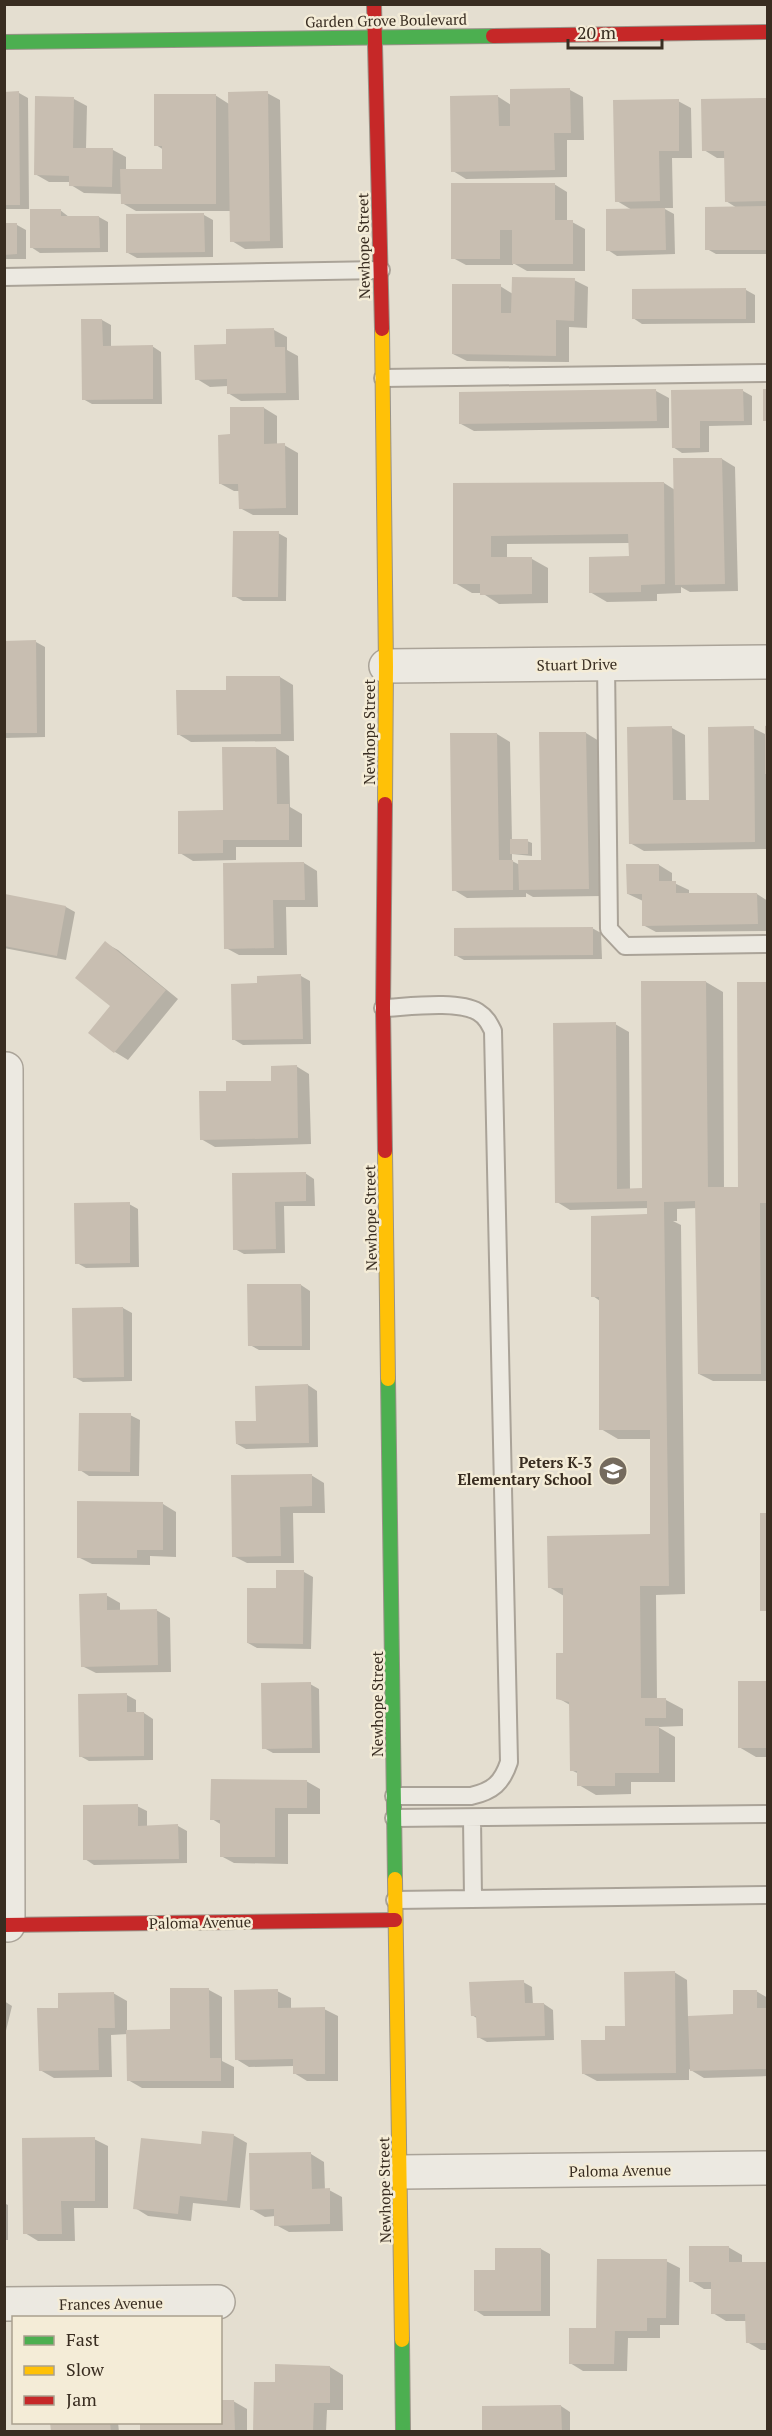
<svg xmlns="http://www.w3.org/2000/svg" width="772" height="2436" font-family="'PT Serif',serif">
<rect width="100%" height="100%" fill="#e4ded0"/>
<path fill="#0003" d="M570,90L583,97L584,140H567V177L466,179L453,171L497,96L511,105Z
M4,93H19L28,98L29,209H4Z
M267,93L280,100L283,248L245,249L232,241L231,211H136L122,203V194L84,193L71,185V182H49L35,174L74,99L87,106L86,149L113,150L126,157V171H164V150L156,145L215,95L229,104Z
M767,99L768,254H716L707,249L737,208L726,201L725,158H717L704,150Z
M678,101L691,108L692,158H672L673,208H663L674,214L675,254L617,256L608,250L632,210L617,201Z
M554,184L567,192V222H572L585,229V271H527L513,263V265H466L453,258Z
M60,210L69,217H99L108,222V252L40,253L31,247Z
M204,215L213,220V257L137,258L128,253Z
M4,225H17L26,230V259H4Z
M574,280L588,287L587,328L569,327V362L467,361L453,354L500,286L513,294Z
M746,290L755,295V323L642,324L633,318Z
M102,320L111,325V347L152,346L161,352L162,404H92L83,399Z
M274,330L287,337V350L298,356L299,400L241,401L228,393V386L210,387L197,379L228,346Z
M656,391L669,398V428L474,431L461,424Z
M743,391L752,396V425L709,426V452L682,453L673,447V392Z
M264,408L277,416V445H284L298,453V515H253L240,508V491H234L221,484L232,436Z
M722,459L735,467L738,591L690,592L681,587V593L657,594V601L607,602L590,592L630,558V543L507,544V559H532L548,568V603L499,604L482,593H472L455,583L454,485L664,483L675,490L674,460Z
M278,533L287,538L286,601H243L234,596Z
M4,642H36L45,647V737L4,738Z
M280,677L293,685L294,741L191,742L178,734L227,691Z
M768,727V849L644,851L630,843L672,728L685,735L686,802L711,801L753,728L767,735Z
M586,733L599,741L602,896L533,897L526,893V897L467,898L454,890L451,735L497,734L510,742L512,841H527L532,843V856L512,854V861L520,865L543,861Z
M276,748L289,756L290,807L302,814V847H236V860L193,861L180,853L224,812Z
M304,863L317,871L318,907H286L287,955H239L226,948Z
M659,865L672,873V882L689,890V895L757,894L768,901V931L656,932L643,925V901L628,894Z
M6,896L66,907L75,912L66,960L4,948Z
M592,928L601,933L602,959L464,960L455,955Z
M105,943L118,950L178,999L128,1060L115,1052L112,1006Z
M301,976L310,981L311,1044L243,1045L233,1039L258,985Z
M706,982L723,992L724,1188H740L768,983V1381H713L699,1374L697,1208L677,1209V1221H673L681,1225L685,1594L656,1595L657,1700H666L683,1709V1726L658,1727L675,1737V1782H631V1794L596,1795L579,1785V1774L571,1770L570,1705L558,1698L565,1655L564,1596L549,1587L652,1536L651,1439H618L601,1429L600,1301L593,1296L653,1216L649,1208L570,1210L557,1202L615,1024L629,1032L630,1190H648Z
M296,1066L309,1074L311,1144L215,1147L201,1139L228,1092L272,1082Z
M305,1173L314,1179L315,1206H284L285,1253L244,1254L235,1249L233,1175Z
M129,1204L138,1209L139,1267L86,1268L77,1263Z
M301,1285L310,1291V1350H259L250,1345Z
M123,1308L132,1313V1381L83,1382L74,1377Z
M308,1385L317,1391L318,1447L246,1449L237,1444L257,1422Z
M130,1415L140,1420L139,1476H89L80,1470Z
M311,1475L324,1483L325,1513H293L294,1563H247L233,1556L232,1476Z
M163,1504L176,1512V1557L150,1556V1565L92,1564L78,1557Z
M304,1572L313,1577L311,1649L257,1648L248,1643L277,1590Z
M106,1595L120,1603V1611L156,1610L170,1618L171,1672L96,1673L82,1666Z
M768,1682V1757H756L739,1747Z
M310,1684L319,1689L320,1753H273L264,1748Z
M127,1695L136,1700V1713H144L153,1719V1760L89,1761L80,1756Z
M306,1781L320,1789V1814H288V1864L234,1863L221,1856L222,1825L212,1819Z
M137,1806L147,1811V1827L178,1826L187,1831V1863L94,1865L85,1859Z
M674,1972L687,1980L688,2017L735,2016L756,1991L768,1998V2076L704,2078L689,2069V2080L597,2081L584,2074L607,2041L626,2027Z
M523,1982L532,1987L533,2005L544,2004L553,2010L554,2040L487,2042L478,2037V2019L472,2015Z
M209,1990L222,1997V2061L234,2067V2088H142L128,2080V2034L111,2035L112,2077L54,2078L40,2070L113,1993L127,2001V2031H171Z
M277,1991L291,1998V2009H324L338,2016V2081H307L294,2073V2066L249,2067L236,2059Z
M4,2001L12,2006L4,2039Z
M233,2135L247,2143L240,2208L193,2203L191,2221L148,2216L135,2208L202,2146Z
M94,2139L108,2146V2208H74L75,2241H38L25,2233Z
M311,2154L324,2162L325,2190H329L342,2197L343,2231L289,2232L276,2225L275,2216L265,2217L251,2209Z
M4,2203L8,2205V2240H4Z
M728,2247L742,2255V2264L768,2263V2350H761L747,2342V2321H726L713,2313V2289H704L691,2281Z
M541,2249L550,2254V2316H484L475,2310L496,2272Z
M666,2261L680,2268L679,2325H660V2338H628L627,2371H583L570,2363L597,2330Z
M330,2367L343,2375V2410H327L326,2432H255L277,2384Z
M233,2401L247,2409V2432H142L220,2422Z
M561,2406L570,2412V2432H484Z
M51,2422H118L119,2432H52Z"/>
<path fill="#c8beb1" d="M570,88L571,133H554L555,170L451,172L450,96L498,95L499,126H510V89Z
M19,91L20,205H4V92Z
M268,91L270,241L230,242L228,92Z
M154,94H216V204H121L120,169H162V146H154Z
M35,96L74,97L73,148H113L112,187L69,186V176L34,175Z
M767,98L768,201L725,202L724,151H702L701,99Z
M679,99V151H659L660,201L615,202L613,100Z
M451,183H555V220H573V264H512V230H500V259H451Z
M766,206V250H705V207Z
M665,208L666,250L606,251V209Z
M30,209H61V216H99L100,248H30Z
M204,213L205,252L126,253V214Z
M4,223H17V254L4,255Z
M512,277L575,278L574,321L556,320V356L452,354V284H501V313H511Z
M746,288V319H632V289Z
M81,319H102L103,346L153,345V399L82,400Z
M274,328L275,347H285L286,393L227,394V379L195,380L194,345L226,344V329Z
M656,389L657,421L459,424V392Z
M743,389L744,421H700V448H672L671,390Z
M763,389H768V421H763Z
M230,407H264V444L285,443L286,508L239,509L238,484H219L218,435L230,434Z
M673,458H722L725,584L675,585Z
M664,482L665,584L641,585V592L589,593V557L629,556L628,534L491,536V557H532V594L480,595V584H453V483Z
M233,531H279L278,597H232Z
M36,640L37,733H4V641Z
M226,676H280L281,734L177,735L176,690H226Z
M768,725V774H765V726Z
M672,726L673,800H709L708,727L754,726L755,842L629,844L627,727Z
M539,732H586L589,889L519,890L518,860H541Z
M450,733H497L499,860H513V890L452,891Z
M222,747H276L277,804H289V840H223V853L178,854V811L223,810Z
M510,839H528V854H510Z
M304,862L305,900H273L274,948L224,949L223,863Z
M626,864H659V881H676V893H757L758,924L642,926V894H627Z
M5,894L66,906L57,956L4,946Z
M593,927V955L454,956V928Z
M105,941L166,990L114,1053L88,1033L110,1006L75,978Z
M301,974L303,1039L232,1040L231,984L257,983V976Z
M641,981H706L708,1187H738L737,982H768V1203H760L761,1374H698L695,1201L664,1202L669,1586H640L641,1698H666V1718H645V1726H659V1773H615V1786H577V1771H570L569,1702L556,1699V1653H563V1588H548L547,1536L650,1534V1430H599V1297H591V1216L647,1214V1201L555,1203L553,1023L616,1022L617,1189L642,1188Z
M297,1065L298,1138L200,1140L199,1091H226V1081H271V1066Z
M306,1172V1201L275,1202L276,1249L233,1250L232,1173Z
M130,1202V1263L75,1264L74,1203Z
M247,1284H301L302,1346H248Z
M123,1307L124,1377L73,1378L72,1308Z
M308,1384L309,1443L236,1444L235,1421H256L255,1386Z
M79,1413H131L130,1472L78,1471Z
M312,1474V1506L280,1507L281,1556L232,1557L231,1475Z
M77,1501L163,1502V1550H137V1558H77Z
M760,1513H768V1611H760Z
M276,1570H304L303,1644L247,1643V1588H276Z
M107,1593V1610L157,1609L158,1665L81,1667L79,1594Z
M738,1681H768V1748H738Z
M311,1682L312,1748L262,1749L261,1683Z
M127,1693V1712H144V1756L79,1757L78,1694Z
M211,1779L307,1780V1808H275V1857H220V1820H210Z
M138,1804V1826L178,1824L179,1859L83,1860V1805Z
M675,1971L676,2073L582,2074L581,2040H605V2026H625L624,1972Z
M524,1980L525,2003H544L545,2036L477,2038L476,2016H471L469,1982Z
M170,1988H209L210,2058H221V2081H127L126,2030L170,2029Z
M278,1989V2008L325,2007V2074H293V2059L235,2060L234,1990Z
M733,1990H757V2008H768V2069L690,2071L688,2016L733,2014Z
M114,1992L115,2028H98L99,2070L39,2071L37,2008H58V1993Z
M202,2131L234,2134L227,2201L180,2196L178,2214L133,2209L141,2138L201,2144Z
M95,2137V2201H61L62,2234H23L22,2138Z
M311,2152L312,2189L330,2188V2224L274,2226V2209L250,2210L249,2153Z
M689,2246H729V2262H768V2343H746L745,2314H711V2282H689Z
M495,2248H541V2311H474V2270H495Z
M597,2259H667L666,2318H647V2331H615L614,2364H569V2328H596Z
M275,2364L330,2366V2403H314L313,2432H253L254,2382H275Z
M220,2400H234L235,2432H140V2422H220Z
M561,2405L562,2432H482V2406Z
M50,2422H110L111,2432H51Z"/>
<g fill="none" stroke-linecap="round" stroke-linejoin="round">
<g stroke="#aaa398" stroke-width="20">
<path id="lane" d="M4,277L381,270
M383,378L768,373
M606,663L609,929L625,946L768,944
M383,1008C407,1007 458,1000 478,1012C486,1017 489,1023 493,1031L509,1762C502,1783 493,1791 471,1796H394
M394,1818L768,1814
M472,1818L473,1899
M395,1900L768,1895"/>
</g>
<g stroke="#aaa398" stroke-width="36">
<path id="street" d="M386,666L768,662
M4,1069H6L8,1925
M400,2172L768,2168
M4,2304L218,2302"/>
</g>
<g stroke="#999388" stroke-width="16">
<path id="fast" d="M4,42L493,36
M388,1379L395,1879
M402,2340L403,2432"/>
</g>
<g stroke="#999388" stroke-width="16">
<path id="slow" d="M382,329L386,666L385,804
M385,1151L388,1379
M395,1879L402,2340"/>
</g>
<g stroke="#999388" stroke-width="16">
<path id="jam" d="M374,4L382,329
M493,36L768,32
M385,804L383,1008L385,1151
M4,1925L395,1920"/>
</g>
<use href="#lane" stroke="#ece9e1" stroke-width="16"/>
<use href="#street" stroke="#ece9e1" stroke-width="33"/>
<use href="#fast" stroke="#4caf50" stroke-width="14"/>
<use href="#slow" stroke="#ffc107" stroke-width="14"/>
<use href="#jam" stroke="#c62828" stroke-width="14"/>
</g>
<defs>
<g id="school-disc" transform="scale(1.5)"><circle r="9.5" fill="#756b5e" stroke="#f4ecd7"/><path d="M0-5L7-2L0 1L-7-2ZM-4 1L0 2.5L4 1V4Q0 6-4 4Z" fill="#fff"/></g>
</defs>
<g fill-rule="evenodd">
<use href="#school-disc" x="613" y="1471"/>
</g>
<g text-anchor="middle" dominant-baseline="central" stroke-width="5" stroke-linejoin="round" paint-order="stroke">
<g font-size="15" fill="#392d21" stroke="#f4ecd7">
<text transform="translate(386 20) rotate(-1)">Garden Grove Boulevard</text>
<text transform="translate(363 246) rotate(-91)">Newhope Street</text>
<text transform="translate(577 664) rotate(-1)">Stuart Drive</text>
<text transform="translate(369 732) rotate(-90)">Newhope Street</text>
<text transform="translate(370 1218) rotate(-91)">Newhope Street</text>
<text transform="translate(377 1704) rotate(-90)">Newhope Street</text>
<text transform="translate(200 1922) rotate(-1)">Paloma Avenue</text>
<text transform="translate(620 2170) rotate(-1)">Paloma Avenue</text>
<text transform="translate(384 2190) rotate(-91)">Newhope Street</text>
<text transform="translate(111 2303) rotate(-1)">Frances Avenue</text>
</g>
<g font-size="15" font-weight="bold" fill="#392d21" stroke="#f4ecd7" text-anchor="end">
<text x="592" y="1462">Peters K-3<tspan x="592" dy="17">Elementary School</tspan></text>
</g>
</g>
<rect width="772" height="2436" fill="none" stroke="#392d21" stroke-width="12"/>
<rect x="12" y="2316" width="210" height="108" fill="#f4ecd7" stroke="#a9a08e" stroke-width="1.5"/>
<rect x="24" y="2336" width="30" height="9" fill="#4caf50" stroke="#a9a08e" stroke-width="1.5"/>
<text x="66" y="2346" font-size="18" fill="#392d21">Fast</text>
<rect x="24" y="2366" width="30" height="9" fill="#ffc107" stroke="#a9a08e" stroke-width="1.5"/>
<text x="66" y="2376" font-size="18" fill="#392d21">Slow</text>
<rect x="24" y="2396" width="30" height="9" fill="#c62828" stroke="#a9a08e" stroke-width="1.5"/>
<text x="66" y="2406" font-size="18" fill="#392d21">Jam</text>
<path d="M568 39v9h94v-9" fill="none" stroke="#392d21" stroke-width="3"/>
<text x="577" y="39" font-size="18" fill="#392d21" stroke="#f4ecd7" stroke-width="4.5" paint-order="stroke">20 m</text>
</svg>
